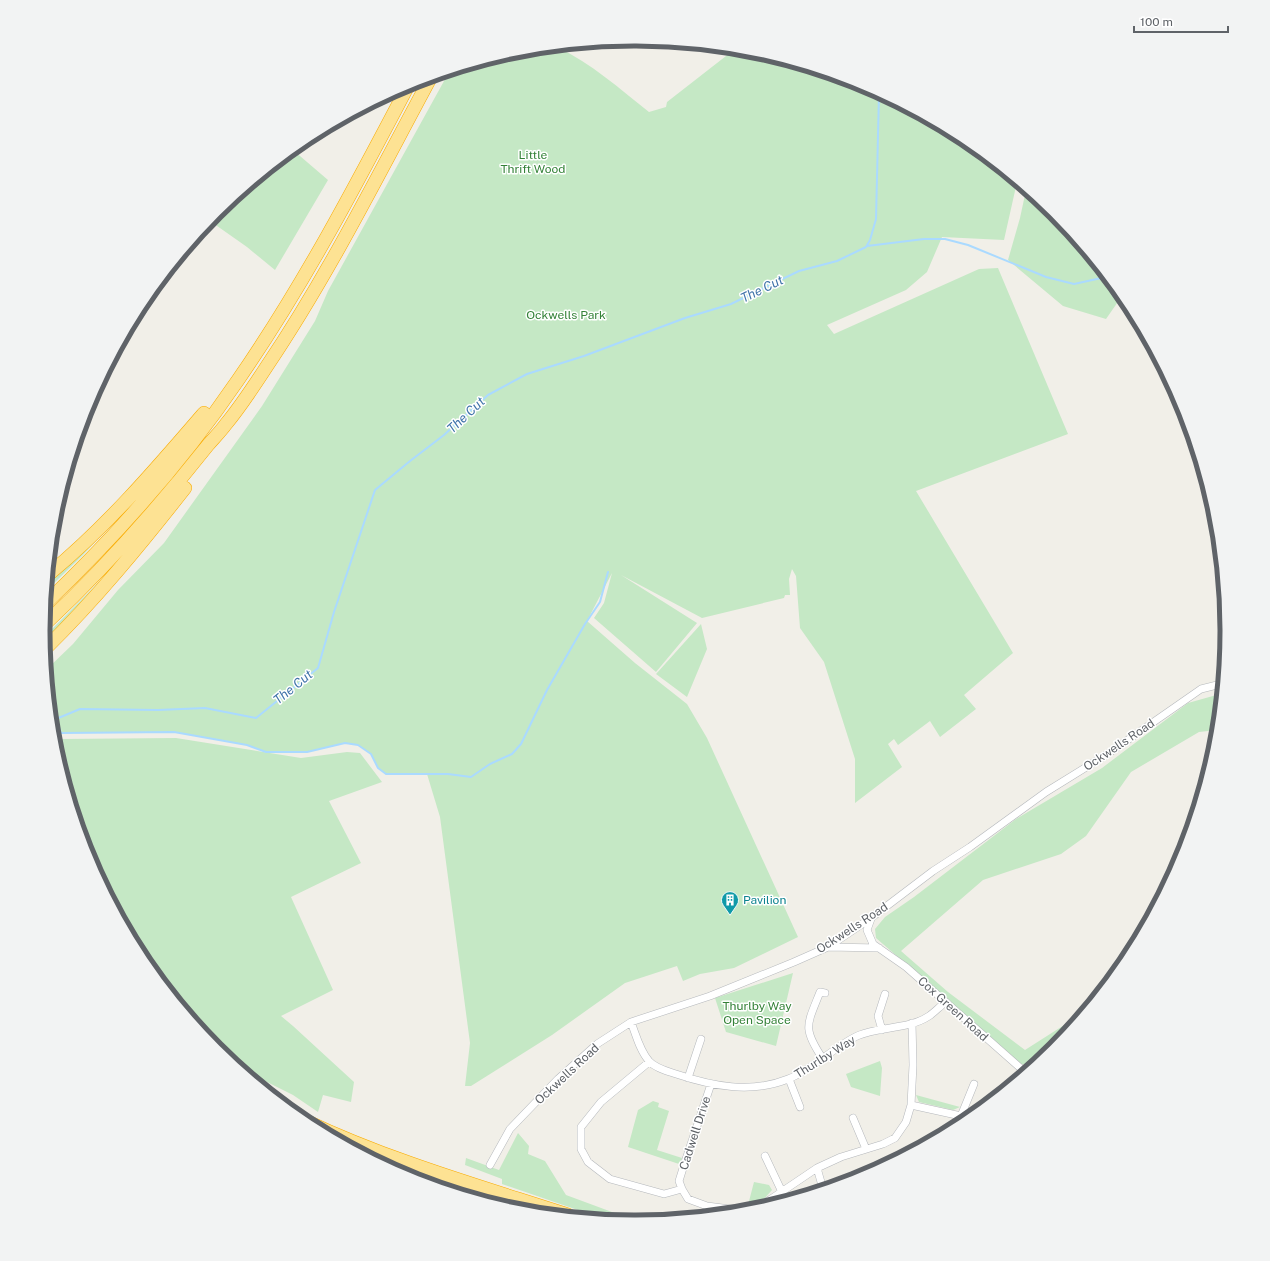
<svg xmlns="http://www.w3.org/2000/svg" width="1270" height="1261" font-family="'Public Sans',sans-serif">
<rect width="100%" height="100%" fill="#f1efe8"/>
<path fill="#c5e8c5" d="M557,47C591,63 620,89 649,112L666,107L667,102L735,49L751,50L862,84L964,139L1017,182L1004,240L942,237L927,272L906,290L827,325L834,334L979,269L998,268L1068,434L916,491L1013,653L964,695L976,709L940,737L930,721L898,745L894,739L888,744L902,767L855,803V759L824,662L800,628L796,576L792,569L789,579L790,595H785L784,598L702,618L621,575L697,623L656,672L594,618L604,603L612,573L587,621L635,663L687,704L707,738L798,937L734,968L700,974L683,981L677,966L625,983L552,1035L471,1086H465L470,1043L440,817L427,774H386L378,768L371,754L358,745L345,743L307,752H266L247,745L174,732L61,733L56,719L60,739L176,738L301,758L347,752L360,753L382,782L329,801L361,863L291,897L333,990L281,1016L293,1026L354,1082L351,1102L323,1095L318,1112L293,1095L249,1073L217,1049L143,959L88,857L55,746L47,669L73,644L118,590L164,543L262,406L315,321L328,291L449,72L520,50Z
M293,150L328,180L275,270L247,247L210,221L217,212Z
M1026,190L1053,212L1122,296L1106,319L1063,306L1008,260L1020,218Z
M119,515L83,555L48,589L49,579Z
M114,567L45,643L44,637Z
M701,624L707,649L687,697L656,674Z
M1220,694L1217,730L1199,732L1131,772L1086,836L1061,854L983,880L901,951L948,992L1025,1050L1083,1013L1053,1049L1033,1065L1021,1064L876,938L875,929L885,917L914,897L1016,819L1102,768L1188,703Z
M793,973L776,1046L726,1032L715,998Z
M880,1061L882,1068L880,1096L851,1087L846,1074Z
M916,1095L960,1107L953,1110L919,1102Z
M653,1101L659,1103L658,1107L669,1111L657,1150L682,1158L679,1164L628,1147L638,1110Z
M518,1133L529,1146L528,1154L545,1161L566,1195L639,1222L604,1219L502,1184V1179L465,1165L466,1158L499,1170Z
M754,1182L769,1185L772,1190L764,1199L748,1205Z"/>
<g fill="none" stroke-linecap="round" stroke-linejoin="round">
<path stroke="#aadaff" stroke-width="2" d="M867,246L924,239H945L968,245L1046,277L1074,284L1106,277
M56,719L61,733L174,732L247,745L266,752H307L345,743L358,745L371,754L378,768L386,774H448L471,777L490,764L512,754L521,744L547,690L585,624L600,602L608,572
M53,722L56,719L80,709L158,710L205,708L256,718L318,668L334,612L375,490L410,461L444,435L488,395L527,374L584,356L685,318L731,304L799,271L837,261L866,247L870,240L876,219L879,94"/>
<g stroke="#b5b8bc" stroke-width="8">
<path id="minor" d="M871,919L867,930L873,944L906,967L1025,1072
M828,947L879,948
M631,1022C636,1035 640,1051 649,1061C655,1068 667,1071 676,1074C712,1086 751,1094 788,1079C814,1069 832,1048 857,1036C879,1026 908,1030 929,1016C935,1012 940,1006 946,1002
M882,1030L878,1016L885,994
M823,1059C802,1028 807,1025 820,992L825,993
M649,1062L601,1102L581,1127V1149L588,1162L610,1179L664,1194L682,1189
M688,1078L701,1039
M789,1079L800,1107
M711,1084L684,1165L679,1181L682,1189L688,1199L707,1206L738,1210L749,1208L761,1205L771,1199L817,1168L841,1157L883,1144L895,1138L906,1122L911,1105L913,1065L912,1023
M911,1105L961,1116L974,1084
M853,1118L866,1149
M765,1156L782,1192
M490,1165L510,1129L558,1079L597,1044L631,1022L710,996L794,962L828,947L871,918L933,871L970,847L1046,792L1109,753L1201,689L1221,684
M817,1168L823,1189"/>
</g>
<g stroke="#f9ab00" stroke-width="14">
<path id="motorway" d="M49,574C107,526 155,470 204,413
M46,603C117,535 183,461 238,380C303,286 356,185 409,84
M44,625C104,569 158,508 208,445C214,438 221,431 226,424C241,406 254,386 267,366C329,274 378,175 431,77
M45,649C96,599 141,544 185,488
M304,1120C388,1160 479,1186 568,1215
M391,1168L505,1206"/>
</g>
<use href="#minor" stroke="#fff" stroke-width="7"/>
<use href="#motorway" stroke="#fde293" stroke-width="13"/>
</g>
<defs>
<g id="building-pin" transform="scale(0.9)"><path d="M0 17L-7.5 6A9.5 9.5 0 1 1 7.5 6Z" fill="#0f9aa8" stroke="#fff"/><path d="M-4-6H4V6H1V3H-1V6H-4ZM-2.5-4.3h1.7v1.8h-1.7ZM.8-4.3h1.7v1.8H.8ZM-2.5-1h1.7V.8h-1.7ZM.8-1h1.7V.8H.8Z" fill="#fff"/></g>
</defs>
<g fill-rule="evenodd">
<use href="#building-pin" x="730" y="900"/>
</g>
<g text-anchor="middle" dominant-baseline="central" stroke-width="3" stroke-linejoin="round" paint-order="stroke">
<g font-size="12" fill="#348238" stroke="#fff">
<text x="533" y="155">Little<tspan x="533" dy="14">Thrift Wood</tspan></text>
<text x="566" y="315">Ockwells Park</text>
<text x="757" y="1006">Thurlby Way<tspan x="757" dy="14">Open Space</tspan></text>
</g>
<g font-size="12" fill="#5f6368" stroke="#fff">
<text transform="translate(1119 745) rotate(-34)">Ockwells Road</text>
<text transform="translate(852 928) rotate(-33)">Ockwells Road</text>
<text transform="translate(953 1009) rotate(42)">Cox Green Road</text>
<text transform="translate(825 1057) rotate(-32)">Thurlby Way</text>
<text transform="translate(567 1074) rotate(-43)">Ockwells Road</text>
<text transform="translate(695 1133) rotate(-72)">Cadwell Drive</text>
</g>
<g font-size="12" fill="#0d838f" stroke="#fff" text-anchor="start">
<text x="743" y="900">Pavilion</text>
</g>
<g font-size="13" font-style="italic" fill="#4174aa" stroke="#fff">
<text transform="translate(762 289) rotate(-26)">The Cut</text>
<text transform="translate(466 415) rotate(-43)">The Cut</text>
<text transform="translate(293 687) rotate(-39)">The Cut</text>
</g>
</g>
<path d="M0 0H1270V1261H0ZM634 46H636A584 584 0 0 1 1220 630V631A584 584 0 0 1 636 1215H634A584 584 0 0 1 50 631V630A584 584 0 0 1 634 46Z" fill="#f2f3f3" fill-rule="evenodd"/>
<path fill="none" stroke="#5f6368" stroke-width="5" d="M634 46H636A584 584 0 0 1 1220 630V631A584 584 0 0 1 636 1215H634A584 584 0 0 1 50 631V630A584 584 0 0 1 634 46Z"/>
<path d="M1134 26v6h94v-6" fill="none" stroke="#5f6368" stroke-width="2"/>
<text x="1140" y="26" font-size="12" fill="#5f6368" stroke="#ffffff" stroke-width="3" paint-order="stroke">100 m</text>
</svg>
